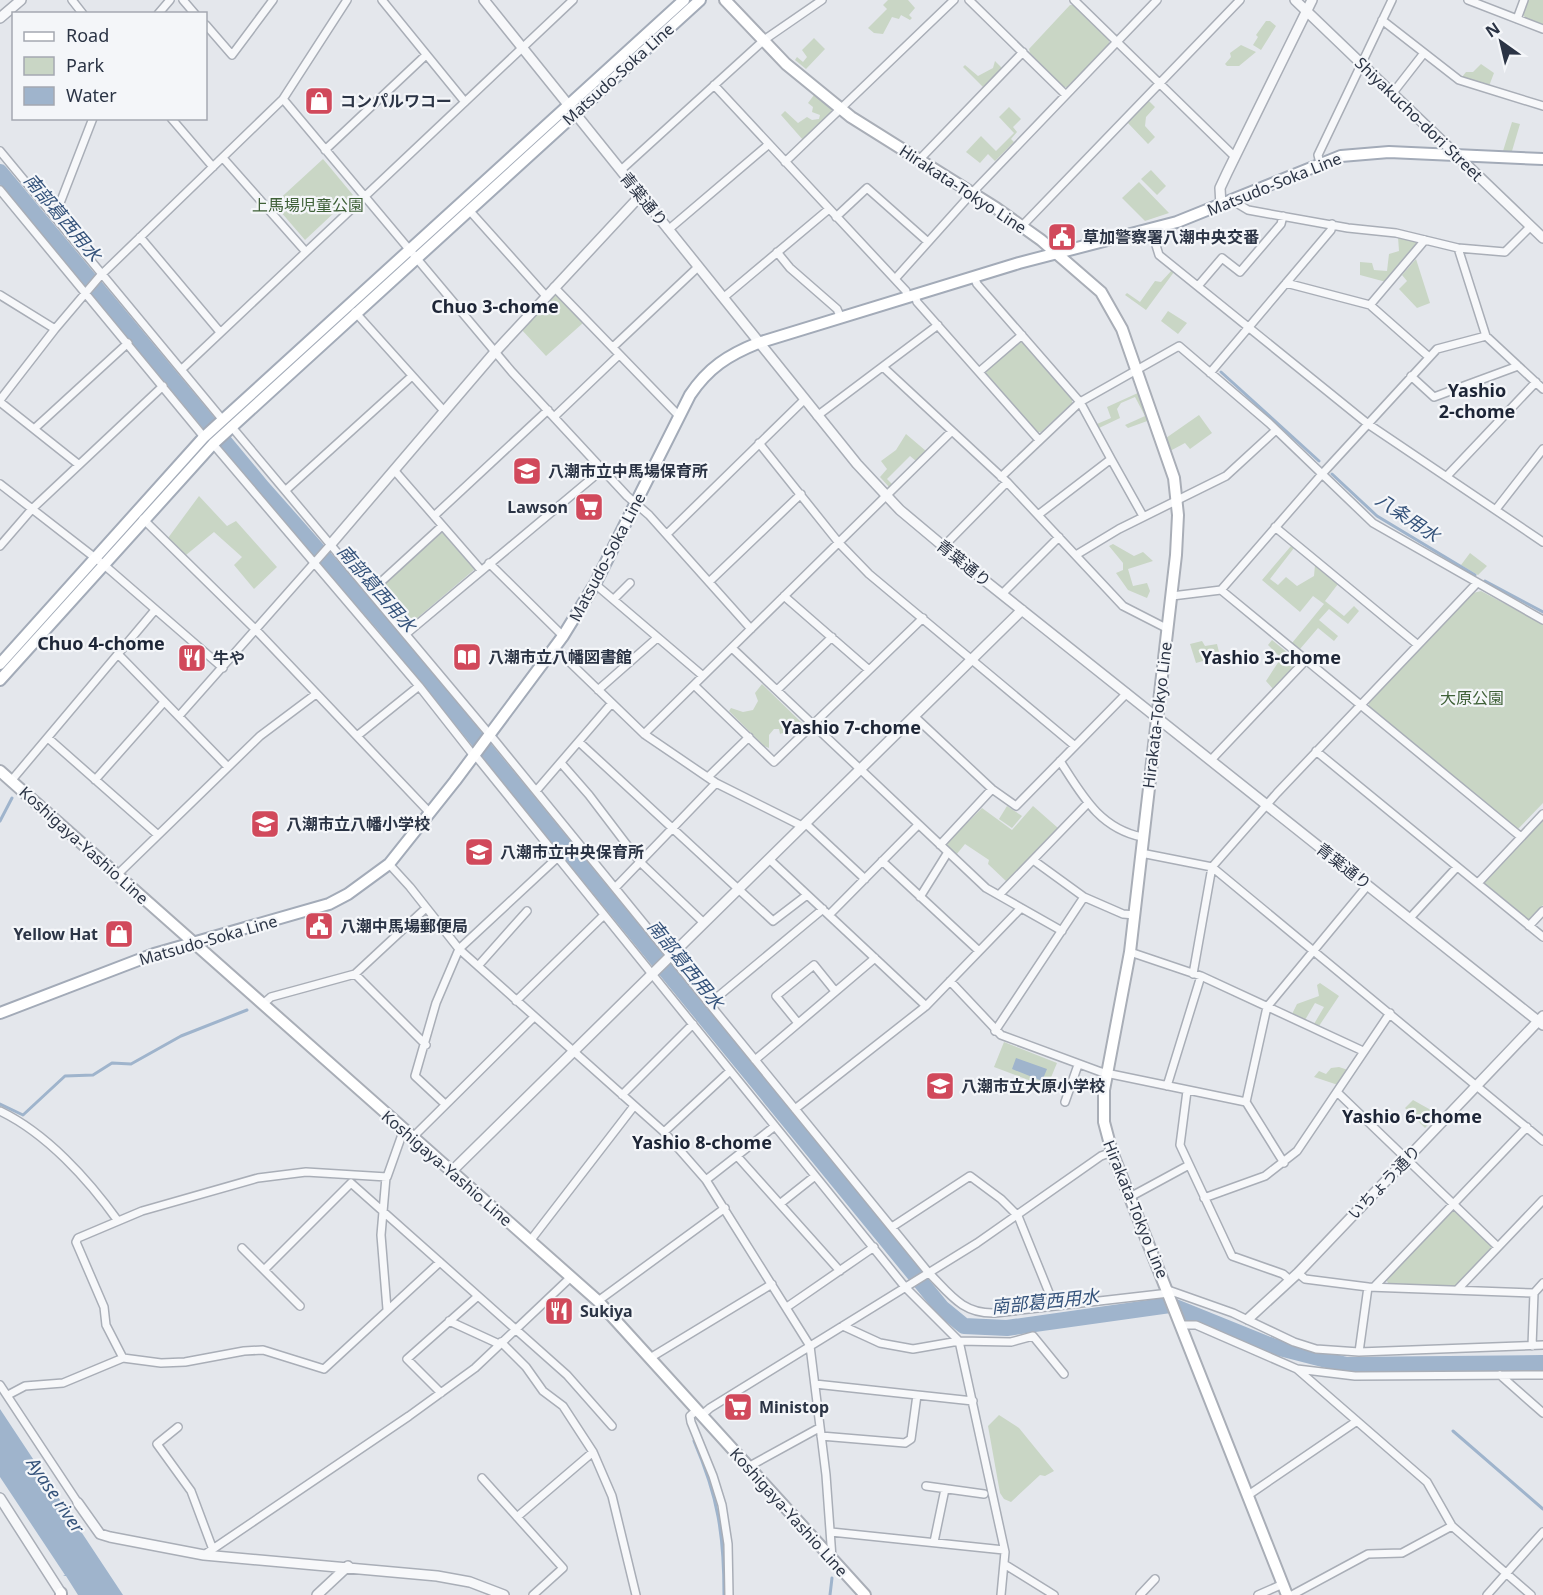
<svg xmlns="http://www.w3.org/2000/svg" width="1543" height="1595" font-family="'Noto Sans','Noto Sans JP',sans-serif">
<rect width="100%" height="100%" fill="#e4e7ec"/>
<path fill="#c9d6c5" d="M888,0H908L915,8L909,15L912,18L910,20L901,15L899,19L892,17L883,34L874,33L868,28L887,9L883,5Z
M1528,0H1543V25L1525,18L1523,14Z
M1070,5H1074L1109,39V44L1068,87H1064L1030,53L1029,49Z
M1266,21H1270L1276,26L1261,50L1253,45L1258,37L1256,35Z
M814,38L825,49L806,69L795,60L797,57L803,62L807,57L802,50Z
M1241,45L1256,52L1239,66H1227L1225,64L1231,57L1230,53Z
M995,61L1002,68L984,88L963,67L965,65L978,76L993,68Z
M1481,64L1494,73L1489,86L1462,77L1466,72H1473Z
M814,95L831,109L832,113L803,140L781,115L785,111L798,123L807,117L812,120L819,119L820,115L812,112L813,107L808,103Z
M1148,100L1155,107L1146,117L1145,126L1155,137L1148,144L1127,122Z
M1009,107L1021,119L1013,127L1017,132L1011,139L1014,142L995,161L988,154L980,163L966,152L981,136L996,151L1014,133L999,117Z
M1512,122L1520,124L1512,151H1503Z
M323,159L353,195L305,240L274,204Z
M1151,170L1166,186L1157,195L1141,179Z
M1139,182L1169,213L1145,221L1122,198Z
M1398,237L1416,241L1418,245L1386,282L1360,275V262L1372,263L1374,270L1387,271L1389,254L1399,251Z
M1416,259L1430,303L1417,308L1399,289L1407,281L1402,275Z
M1172,270L1174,272L1146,310L1125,295L1127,293L1140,302L1155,281L1161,282Z
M552,295H557L583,323L546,356L521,329Z
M1168,311L1187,323L1178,334L1161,321Z
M1018,342H1022L1072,398V403L1041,432H1037L986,374V370Z
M1140,392L1150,420L1128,428L1125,425L1145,416L1135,397L1121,403L1117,409L1120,418L1099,428L1097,424L1111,418L1107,407Z
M1199,415L1212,433L1190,449L1185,443L1170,451L1166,438Z
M906,434L926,451L916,461L910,456L887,479L892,484L889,487L880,477L887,469L881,461L896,450Z
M199,496L227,526L236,521L277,567L254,589L234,565L242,557L214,532L186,555L168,538Z
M441,531L475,569L409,625H405L378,592L379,588Z
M1113,544L1134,556L1143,552L1153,561L1128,569L1133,586L1147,583L1150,591L1147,598L1128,590L1116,573L1123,570V563L1109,546Z
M1291,546L1294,548L1270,579L1278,585L1286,577L1297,586L1314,576L1315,565L1338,584L1325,601L1344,616L1354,606L1359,611L1348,624L1329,609L1319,620L1338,636L1334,641L1318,628L1300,649L1292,643L1324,604L1313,596L1300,612L1262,580Z
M1470,553L1487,566L1478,575L1461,565Z
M1481,591L1543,624V803L1518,829L1369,707V702L1473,593Z
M1272,640L1299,662L1273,689L1266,681L1281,658L1268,645Z
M1202,641L1205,646L1217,644L1220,656L1196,663L1190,644Z
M762,684L804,725L796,733L792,730L780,734L779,729H774L769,735V748L764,746L729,711L731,708L743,712L753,710L758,701L755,693Z
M1007,806L1022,816L1012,828L999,819Z
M1033,806L1058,828L1007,882L988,864L989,860L965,844L956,855L945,845L982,808L1012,830Z
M1543,820V905L1529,920L1484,883Z
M1320,983L1339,996L1319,1026L1314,1024L1324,1007L1315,1003L1305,1020L1292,1014L1297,1004L1319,996L1317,985Z
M1004,1042L1057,1063L1047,1087L994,1067Z
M1339,1067L1348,1070L1338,1085L1314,1077L1319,1071L1326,1074L1331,1068Z
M1413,1100L1438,1114L1425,1128L1405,1108Z
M1451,1212H1456L1491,1244V1249L1455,1287L1389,1284L1386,1280Z
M999,1415L1019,1428L1054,1471L1045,1476L1040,1475L1011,1502L1004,1499L1000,1493L988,1426Z"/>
<path fill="#9fb4cc" d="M1016,1058L1047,1069L1042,1081L1012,1069Z
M0,1409L123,1595H78L66,1576H63L65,1575L0,1477Z"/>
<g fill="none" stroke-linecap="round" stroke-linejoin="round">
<path stroke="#9fb4cc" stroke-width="3" d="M1221,372L1319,461
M1332,474L1377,516L1475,575
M1485,581L1543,612
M0,821L12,798
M0,1104L23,1115L65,1076L93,1075L112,1063L131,1064L181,1036L247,1010
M1453,1431L1543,1509
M694,1441C718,1497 724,1534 724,1595
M830,1595L832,1578"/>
<path stroke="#9fb4cc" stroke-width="16" d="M0,172L262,487L383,624L942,1308L964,1326L1007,1328L1170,1305L1272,1346L1346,1365L1543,1363"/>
<g stroke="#a9aeb7" stroke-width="10">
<path id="minor" d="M72,0L83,14
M183,0L195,14
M382,0L465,102
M969,0L1066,95
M1074,0L1234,156
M1468,0L1543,29
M158,14L170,0
M1517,19L1524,0
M1382,20L1459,80L1543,106
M206,25L232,55L273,0
M714,85L906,291L907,297
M1392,94L1424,53
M283,99L512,372L627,496L649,515L751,629
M171,118L213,167
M325,150L426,55
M0,151L222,419
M223,158L306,252
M920,159L1023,52
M785,162L954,0
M1320,163L1318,155L1392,0
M621,170L764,40L822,0
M0,190L204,437
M1233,201L1248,210L1348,228L1396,233L1458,248L1505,252L1531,226
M469,210L546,296
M55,216L93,118
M836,217L867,188L928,242
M1022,226L1240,0
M1151,229L1159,255L1368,424L1543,542
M668,230L769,144
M140,237L220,332
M1425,240L1370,305L1429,357
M1458,248L1486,336L1543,389
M777,252L790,268L837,309L841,318
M974,277L977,284L1080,402L1111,459L1038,515
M895,279L972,193L1157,0
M1286,283L1370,305
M1198,286L1222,258L1240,272L1281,224L1283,216
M554,287L679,416
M0,295L55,329
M915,295L917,302L1039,440
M723,298L829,209
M355,312L444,411
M613,347L698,267
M883,367L1007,482L1123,606L1168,629
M182,369L573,0
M979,372L1022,335
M1210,373L1331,230L1332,224
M1411,376L1434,397L1518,366
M0,400L55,329L100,276L283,99L347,0
M0,402L78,464
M817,416L938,325
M554,417L619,355
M231,426L496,742L928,1272C950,1294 962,1314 995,1313L1169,1293
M34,429L128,343
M759,443L839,543L869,574L1075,746
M213,444L419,686L474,756
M1111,459L1143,516
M394,470L481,570
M1447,476L1536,382
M1001,477L1080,402L1179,346L1269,423L1373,523L1543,620
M0,484L103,564L223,668
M286,490L412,376
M1497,508L1543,449
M434,516L548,410
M143,519L256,630L430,813
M1275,527L1418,645
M667,534L804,400
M0,546L32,509L163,386
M943,547L1007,482
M1076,555L1119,529L1226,476L1276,430
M489,563L563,636
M709,582L801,494
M595,584L703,676
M1221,590L1521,837
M371,591L442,526
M1002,594L1059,537
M784,596L869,670
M1172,596L1221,590L1322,474L1437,349L1486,336
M614,599L630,583
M406,634L603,469
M555,648L644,734L716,783L802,826
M732,648L986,888L1062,931
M118,654L228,767
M694,685L774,762L923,618
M598,690L657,638
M777,690L832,637
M179,716L331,544
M914,716L992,789L1016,806L1127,693
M644,734L952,431
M357,736L419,686
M48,738L158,835
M579,742L773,921L807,895
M1316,751L1543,937
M475,755L905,1287L959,1341L1005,1552L1001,1595
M1211,760L1306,660
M1060,761C1082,795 1099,828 1142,837
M561,763L589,795L640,862L704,923
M708,777L749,737
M95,780L164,702
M11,781L155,610
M536,791L611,704
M805,823L865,879
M940,845L992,789
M1141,853L1212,867L1543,1141
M769,859L926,1006
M1033,860L1084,897
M882,861L979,951
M389,864L410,887L459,949L664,1132L706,1180L810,1346L826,1475L832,1558
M117,875L260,736L316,694
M1478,883L1543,814
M615,888L716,783
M999,895L1088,803
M920,897L948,852
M829,915L918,825
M1410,918L1457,867
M1529,926L1543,911
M1130,952L1201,976L1363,1051
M478,966L527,911
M355,974L426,1045
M1193,974L1212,867L1277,793L1476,584
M950,981L1001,1035L1101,1072L1246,1102L1284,1163
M516,1001L604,915
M263,1004L271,997L355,974L426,908
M709,1004L823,909
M798,1023L776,996L814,965L835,991
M995,1031L1084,897L1123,914L1135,915
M755,1060L875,958
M1167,1086L1201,976
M1187,1091L1180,1145L1232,1256L1283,1274L1290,1280
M1337,1092L1498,1247
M622,1095L693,1024
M1065,1102L1078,1065
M1246,1102L1267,1007L1368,885
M445,1104L415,1076L436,1003L459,949L558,857
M795,1109L926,1006L1021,908
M0,1111C46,1133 88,1179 118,1221
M664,1132L730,1071
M413,1137L534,1017
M737,1156L840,1271
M386,1177L381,1235L387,1309
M706,1180L775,1126
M1130,1197L1189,1165
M1204,1198L1265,1176L1297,1151L1390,1013
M781,1203L815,1176
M892,1227L970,1176L1001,1199L1018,1216L1054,1305
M530,1241L634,1106
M242,1248L300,1306
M264,1270L351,1183L567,1375L612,1426
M1298,1273L1305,1279L1368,1287L1534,1293L1532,1346
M1374,1287L1527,1127
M1168,1290L1233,1313L1294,1342L1316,1349L1359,1352L1543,1345
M1457,1290L1543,1200
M1534,1293L1543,1283
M598,1301L725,1208
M787,1307L874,1247
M449,1321L499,1344
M1181,1325H1196L1297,1369L1355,1376L1543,1375
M843,1326L880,1343L913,1349L959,1341L1011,1342L1033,1336L1064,1374
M501,1342L526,1367L543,1391L563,1406L593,1452L612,1496L636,1595
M1359,1352L1368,1287
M123,1358L106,1325L104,1307L76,1242L78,1238L142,1211L258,1178L306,1172L387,1177L404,1129
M650,1358L772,1284
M1297,1369L1427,1482L1452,1526L1531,1595
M1500,1375L1543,1413
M815,1384L973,1401
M0,1385L78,1503
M441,1393L407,1359L478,1296
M8,1395L25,1386L63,1383L123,1358L161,1363L185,1362L244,1351L263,1350L324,1369L440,1262
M697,1410L690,1416L691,1422L713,1476L722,1505L728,1544L729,1595
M702,1415L710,1408L977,1243L1101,1156L1112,1152
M178,1427L157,1444L191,1491L212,1547
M821,1436L905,1443L911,1439L917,1395
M748,1467L819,1428
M482,1478L563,1568L533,1595
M926,1486L984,1494
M1247,1496L1357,1421
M517,1517L593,1452
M831,1532L1004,1550
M934,1542L945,1489
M204,1555L409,1416L475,1368L571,1277
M1004,1564L1054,1595
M1140,1595L1155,1579
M1258,1595L1283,1584
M1292,1595L1368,1554L1402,1553L1452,1526
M1487,1595L1543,1532"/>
</g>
<g stroke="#a9aeb7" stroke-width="12">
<path id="tertiary" d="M484,0L857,464L900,510L974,572L1543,1025
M1295,0L1543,238
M0,18L21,0
M1221,206L1220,188L1227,173L1312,0
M331,544L495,352L640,196
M452,1171L1022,610
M1248,1319L1298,1273L1543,1016
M0,1498L61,1593
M78,1503L100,1534L110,1537L204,1555L437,1576L470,1582L504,1595
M317,1595L348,1566"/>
</g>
<g stroke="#a9aeb7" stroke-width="14">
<path id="secondary" d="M725,0L786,64L851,117L996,208L1041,240L1101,292L1122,329L1174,478L1178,515L1176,555L1130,952L1104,1090V1122L1112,1152L1287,1595
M0,771L598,1301L865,1595
M61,1595V1593"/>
</g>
<g stroke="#a3abb8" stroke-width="14">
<path id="primary" d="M0,664L204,437L684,0
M0,680L213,444L700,0
M0,1013L154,954L329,904L348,894L389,864L455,781L563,636L595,584L690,395C708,368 728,355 758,343L1019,263L1177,222L1341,156L1389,152L1543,159"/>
</g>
<use href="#minor" stroke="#f7f8fa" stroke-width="7"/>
<use href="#tertiary" stroke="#f7f8fa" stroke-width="9"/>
<use href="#secondary" stroke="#fff" stroke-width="10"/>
<use href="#primary" stroke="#fff" stroke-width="10"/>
</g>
<defs>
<g id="shop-square" transform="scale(1.5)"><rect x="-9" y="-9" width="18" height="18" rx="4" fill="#d1495b" stroke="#f4f6f9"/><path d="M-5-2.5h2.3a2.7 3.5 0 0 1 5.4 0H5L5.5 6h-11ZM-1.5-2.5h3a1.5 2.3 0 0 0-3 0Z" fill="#fff"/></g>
<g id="civic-square" transform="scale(1.5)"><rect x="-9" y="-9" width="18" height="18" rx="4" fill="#d1495b" stroke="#f4f6f9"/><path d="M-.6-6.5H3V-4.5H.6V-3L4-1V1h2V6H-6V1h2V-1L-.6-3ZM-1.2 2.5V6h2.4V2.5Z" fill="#fff"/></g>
<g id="school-square" transform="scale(1.5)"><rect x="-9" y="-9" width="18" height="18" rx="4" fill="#d1495b" stroke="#f4f6f9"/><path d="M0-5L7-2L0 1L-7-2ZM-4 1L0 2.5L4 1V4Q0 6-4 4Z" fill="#fff"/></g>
<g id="supermarket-square" transform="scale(1.5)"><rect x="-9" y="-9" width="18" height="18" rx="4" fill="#d1495b" stroke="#f4f6f9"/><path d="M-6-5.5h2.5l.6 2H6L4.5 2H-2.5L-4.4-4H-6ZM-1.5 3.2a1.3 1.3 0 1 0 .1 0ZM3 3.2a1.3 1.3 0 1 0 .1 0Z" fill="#fff"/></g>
<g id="library-square" transform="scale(1.5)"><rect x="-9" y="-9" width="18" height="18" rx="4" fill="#d1495b" stroke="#f4f6f9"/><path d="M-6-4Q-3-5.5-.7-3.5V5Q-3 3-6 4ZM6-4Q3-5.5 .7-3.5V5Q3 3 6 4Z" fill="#fff"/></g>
<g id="restaurant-square" transform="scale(1.5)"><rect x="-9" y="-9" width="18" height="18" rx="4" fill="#d1495b" stroke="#f4f6f9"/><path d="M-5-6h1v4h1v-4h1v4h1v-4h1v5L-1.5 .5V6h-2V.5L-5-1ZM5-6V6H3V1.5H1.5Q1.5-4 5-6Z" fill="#fff"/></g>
</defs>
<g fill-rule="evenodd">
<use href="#shop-square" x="319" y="101"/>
<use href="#civic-square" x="1062" y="237"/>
<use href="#school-square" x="527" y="471"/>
<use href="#supermarket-square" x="589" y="507"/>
<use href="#library-square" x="467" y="657"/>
<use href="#restaurant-square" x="192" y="658"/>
<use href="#school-square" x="265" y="824"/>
<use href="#school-square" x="479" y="852"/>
<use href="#civic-square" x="319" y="926"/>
<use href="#shop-square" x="119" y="934"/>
<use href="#school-square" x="940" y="1086"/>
<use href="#restaurant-square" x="559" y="1311"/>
<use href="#supermarket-square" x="738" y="1407"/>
</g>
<g text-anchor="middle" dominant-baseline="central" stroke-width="4.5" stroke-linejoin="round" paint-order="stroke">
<g font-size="16" fill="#2b3445" stroke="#f4f6f9">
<text transform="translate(618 74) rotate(-42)">Matsudo-Soka Line</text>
<text transform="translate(1419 119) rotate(44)">Shiyakucho-dori Street</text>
<text transform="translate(1274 184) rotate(-22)">Matsudo-Soka Line</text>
<text transform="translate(963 189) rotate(33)">Hirakata-Tokyo Line</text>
<text transform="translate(644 199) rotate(51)">青葉通り</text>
<text transform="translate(607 557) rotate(-62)">Matsudo-Soka Line</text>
<text transform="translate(964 563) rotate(39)">青葉通り</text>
<text transform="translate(1157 715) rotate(-83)">Hirakata-Tokyo Line</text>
<text transform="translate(84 845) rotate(42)">Koshigaya-Yashio Line</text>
<text transform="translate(1344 866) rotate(38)">青葉通り</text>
<text transform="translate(208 940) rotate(-16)">Matsudo-Soka Line</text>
<text transform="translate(447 1168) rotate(41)">Koshigaya-Yashio Line</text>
<text transform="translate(1384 1182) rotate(-46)">いちょう通り</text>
<text transform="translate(1136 1209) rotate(68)">Hirakata-Tokyo Line</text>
<text transform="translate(789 1512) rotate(48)">Koshigaya-Yashio Line</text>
</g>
<g font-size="16" font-weight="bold" fill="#2b3445" stroke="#f4f6f9" text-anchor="start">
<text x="340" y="101">コンパルワコー</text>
<text x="1083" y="237">草加警察署八潮中央交番</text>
<text x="548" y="471">八潮市立中馬場保育所</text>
<text x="568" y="507" text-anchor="end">Lawson</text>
<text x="488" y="657">八潮市立八幡図書館</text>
<text x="213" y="658">牛や</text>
<text x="286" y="824">八潮市立八幡小学校</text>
<text x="500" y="852">八潮市立中央保育所</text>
<text x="340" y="926">八潮中馬場郵便局</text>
<text x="98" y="934" text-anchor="end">Yellow Hat</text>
<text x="961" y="1086">八潮市立大原小学校</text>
<text x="580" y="1311">Sukiya</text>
<text x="759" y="1407">Ministop</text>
</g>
<g font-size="16" fill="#3f6138" stroke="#f4f6f9">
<text x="308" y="205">上馬場児童公園</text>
<text x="1472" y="698">大原公園</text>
</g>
<g font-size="18" font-style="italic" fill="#34527a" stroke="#f4f6f9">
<text transform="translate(63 217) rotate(50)">南部葛西用水</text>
<text transform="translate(1408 517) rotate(34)">八条用水</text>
<text transform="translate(377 588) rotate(49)">南部葛西用水</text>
<text transform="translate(686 964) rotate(51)">南部葛西用水</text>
<text transform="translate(1045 1301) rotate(-6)">南部葛西用水</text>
<text transform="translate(56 1495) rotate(56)">Ayase river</text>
</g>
<g font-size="18" font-weight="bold" fill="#1d2536" stroke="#f4f6f9">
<text x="495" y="306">Chuo 3-chome</text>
<text x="1477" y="390">Yashio<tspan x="1477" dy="21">2-chome</tspan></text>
<text x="101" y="643">Chuo 4-chome</text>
<text x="1271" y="657">Yashio 3-chome</text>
<text x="851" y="727">Yashio 7-chome</text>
<text x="1412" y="1116">Yashio 6-chome</text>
<text x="702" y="1142">Yashio 8-chome</text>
</g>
</g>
<rect x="12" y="12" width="195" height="108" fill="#f4f6f9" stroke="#a4a8b1" stroke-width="1.5"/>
<rect x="24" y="32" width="30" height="9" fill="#ffffff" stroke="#a4a8b1" stroke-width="1.5"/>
<text x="66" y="42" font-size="18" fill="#2b3445">Road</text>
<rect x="24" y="57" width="30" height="18" fill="#c9d6c5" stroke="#a4a8b1" stroke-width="1.5"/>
<text x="66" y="72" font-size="18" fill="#2b3445">Park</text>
<rect x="24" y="87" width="30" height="18" fill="#9fb4cc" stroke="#a4a8b1" stroke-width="1.5"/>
<text x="66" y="102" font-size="18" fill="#2b3445">Water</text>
<g transform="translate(1501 42) rotate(326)" stroke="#f4f6f9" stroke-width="4.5" paint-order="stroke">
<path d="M0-4.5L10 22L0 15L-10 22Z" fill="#2b3445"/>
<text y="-9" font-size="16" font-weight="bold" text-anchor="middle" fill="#2b3445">N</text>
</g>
</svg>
